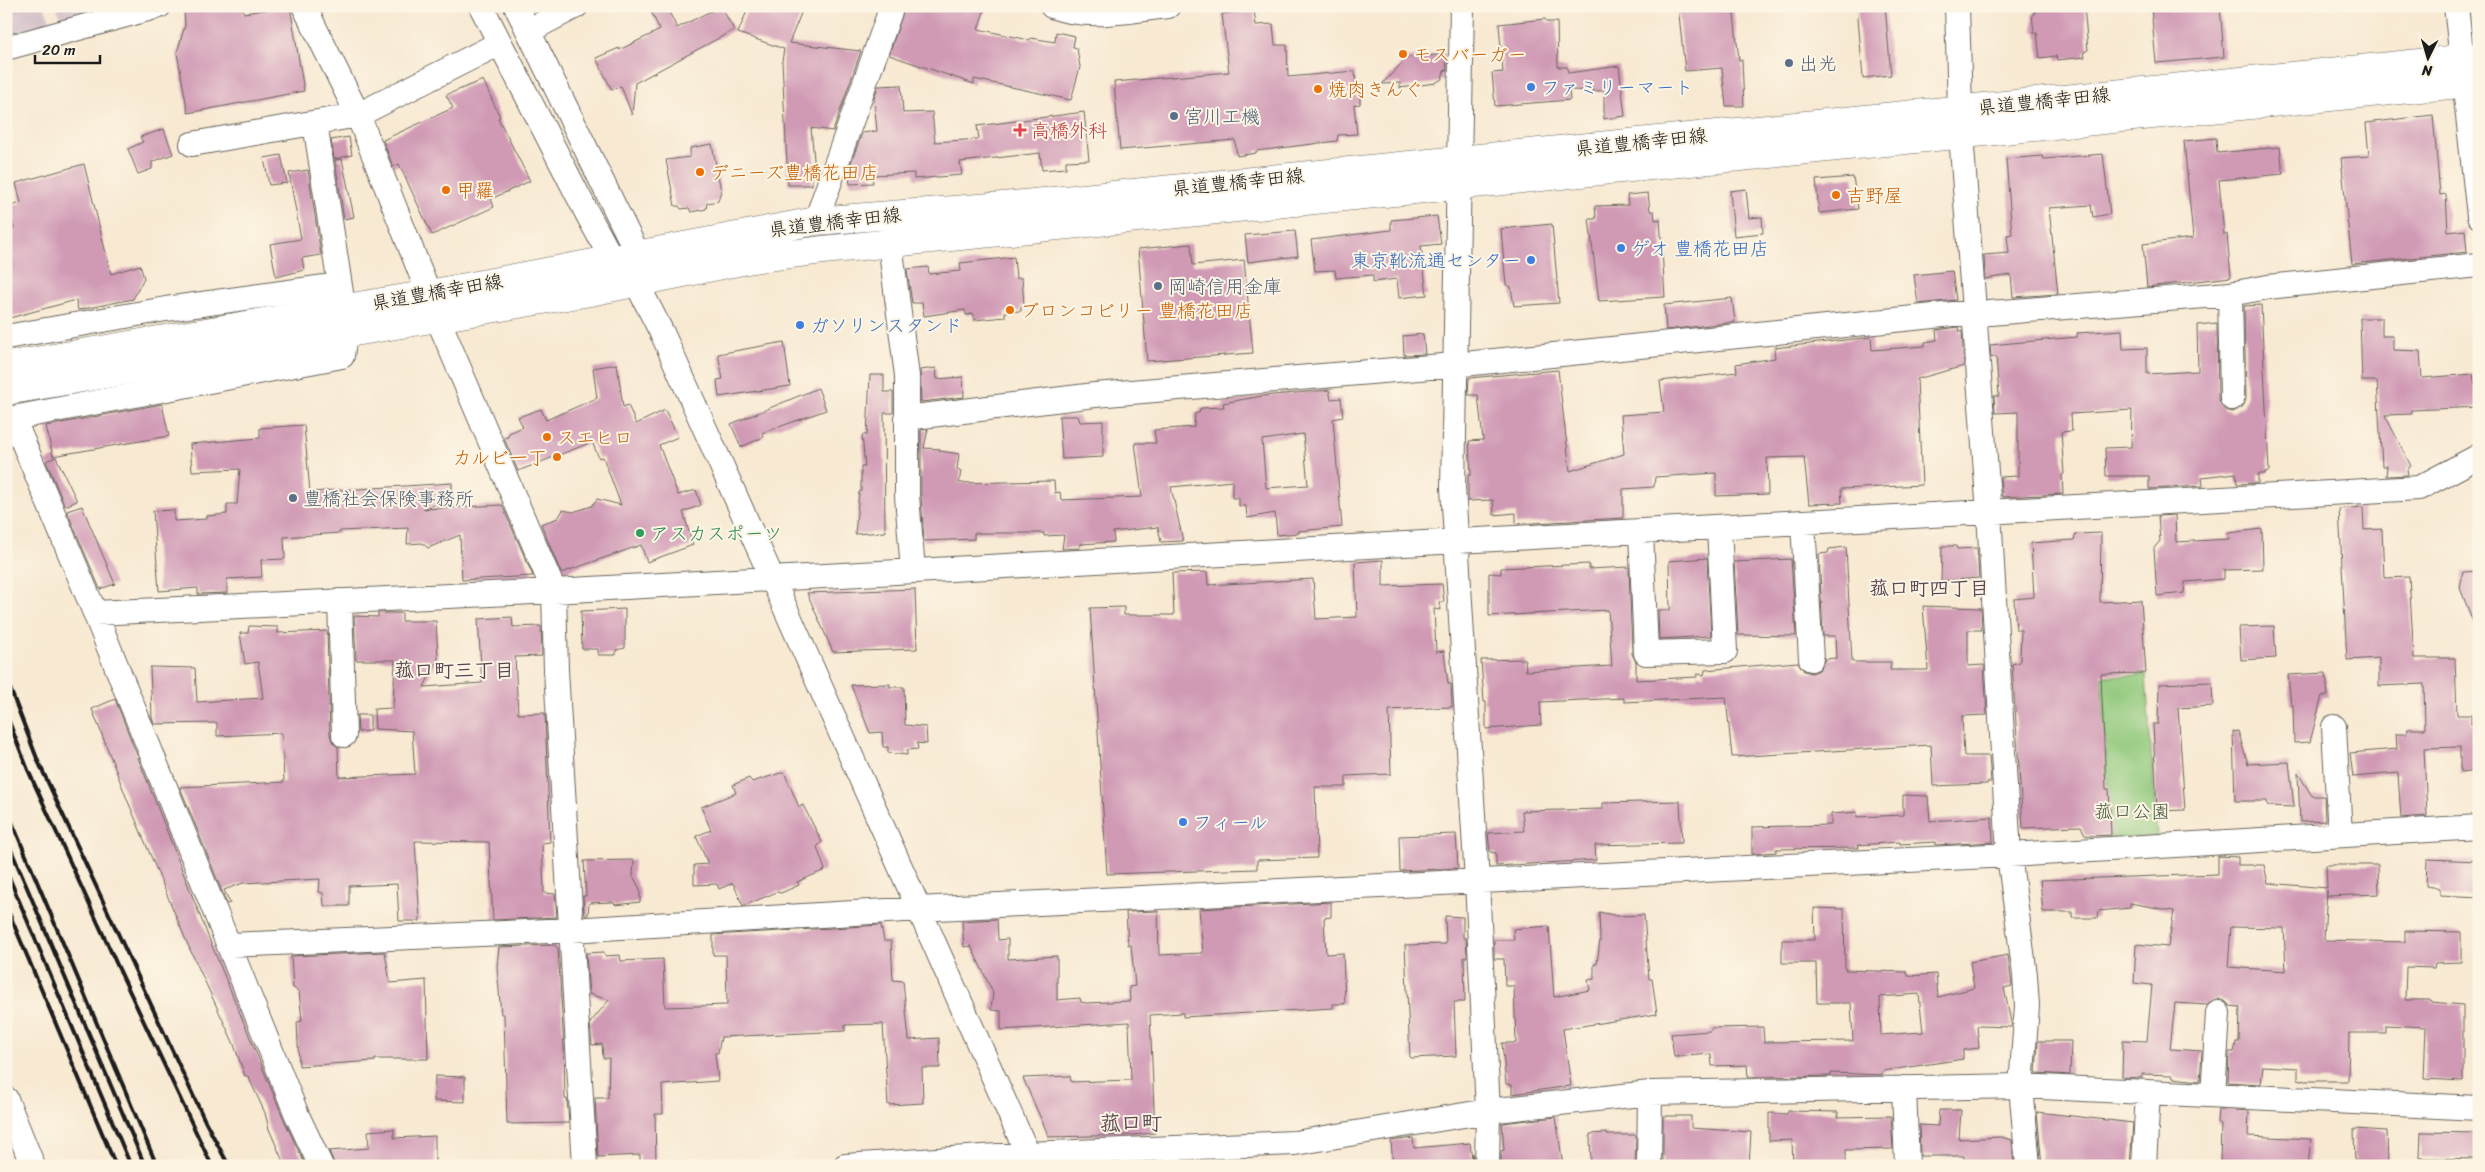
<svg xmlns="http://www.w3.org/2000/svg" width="2485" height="1172" font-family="Sriracha,'Klee One',sans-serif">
<rect width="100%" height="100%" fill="#fcf5e5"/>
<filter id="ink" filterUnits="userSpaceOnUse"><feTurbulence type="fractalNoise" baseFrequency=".02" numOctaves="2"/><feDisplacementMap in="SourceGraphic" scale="10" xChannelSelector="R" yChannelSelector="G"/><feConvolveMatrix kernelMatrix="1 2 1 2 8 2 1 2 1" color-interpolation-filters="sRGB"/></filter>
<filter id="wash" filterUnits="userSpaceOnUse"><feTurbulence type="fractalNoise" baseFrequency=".0096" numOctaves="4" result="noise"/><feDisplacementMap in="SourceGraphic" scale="20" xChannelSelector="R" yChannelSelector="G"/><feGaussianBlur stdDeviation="1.12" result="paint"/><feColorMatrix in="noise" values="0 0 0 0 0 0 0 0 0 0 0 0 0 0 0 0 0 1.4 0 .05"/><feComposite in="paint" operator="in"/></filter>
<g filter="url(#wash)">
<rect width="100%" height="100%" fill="#f8e9d2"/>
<path fill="#d2bdc8" d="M6,6H44L51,23L6,35Z
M56,6H109L61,19Z"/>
<path fill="#91c97d" stroke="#56724c" d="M2146,675L2157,837L2110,839L2102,676Z"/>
<g id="blocks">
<path fill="#d09ab5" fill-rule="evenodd" d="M192,6H242L244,13L290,6L304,91L188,113L177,53L185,25L184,10Z
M648,6H666L677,28L721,6L734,30L635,83L632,115L621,86L612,90L596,58L619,48V50L660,30Z
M749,6H804L789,43L861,51L833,131L811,128L815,170L812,171V185H788L782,61L784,49L738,33Z
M905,6H986L978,29L1029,40L1031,38L1055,42L1056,32L1075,36L1073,47L1077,48L1080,67L1071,100L974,79V84L889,55Z
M1678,6H1733L1739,60H1742L1744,106H1726L1722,68L1685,71Z
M1857,6H1885L1891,75L1863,78Z
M2034,6H2084L2088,50L2084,52L2085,57L2057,60L2056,56L2040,58L2037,33H2034L2032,14H2035Z
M2151,6H2220L2224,57L2156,63Z
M1254,10L1256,25L1273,24L1275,45H1287L1288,77L1355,71L1356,86L1360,85V104L1354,105L1357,134L1338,135L1337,141L1256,151V153L1237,156L1235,140L1120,150L1114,82L1229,72L1222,14Z
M1545,19L1547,22H1557L1558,67H1567L1568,73L1619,66L1625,116L1604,119V91L1569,90L1570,100L1495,106L1492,73L1503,72L1499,24Z
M1445,54L1447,70L1444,71L1442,79L1435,83L1400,88V83L1382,84L1407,58Z
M483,80L500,117L498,118L530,181L491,199L494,207L432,235L399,164L393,167L383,140L453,108L446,95Z
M901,85L903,113L932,112L935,142L979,139L977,126L1084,112L1089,160L1066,161V168L1042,170L1040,153L960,162L962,175L914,179V173L872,175L873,183L850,184L848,171L862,133L877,131L874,99L878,86Z
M2433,115L2440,195L2446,194L2448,232L2465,230L2467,252L2352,264L2341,158L2369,156L2366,123Z
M164,129L173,154L152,162V169L138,174L128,149L143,142L140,137Z
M349,137L352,155L334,159L331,140Z
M2216,138L2217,153L2280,147L2283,174L2219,180L2224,235L2227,234L2231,277L2147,287L2143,244L2193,238L2184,141Z
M712,144L721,191L718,201L707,203L706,209L691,212L689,208L681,209L679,206H675L666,160L690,157V148Z
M2103,154L2110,214L2093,217L2091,205L2049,208L2058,294L2013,297L2011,275L1985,279L1984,255L2009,253L2007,235L2012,234L2006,159L2043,156L2044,159Z
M281,155L287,183L269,185L264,158Z
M342,159L354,217L344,219L335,160Z
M84,164L111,274L140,265L144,278L133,299L78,310L76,300L6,319V230L14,228L7,207L21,203L16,183Z
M308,170L321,255L302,258L304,270L276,277L270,244L301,239L289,173Z
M1853,177L1858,209L1819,213L1816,180Z
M1746,189L1749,218L1762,217L1763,233L1734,236L1730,191Z
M1648,193L1650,211H1654L1655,220L1660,219L1665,297L1599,301L1589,219H1596L1595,206L1628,205L1627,195Z
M1437,216L1441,244L1421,246L1427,295L1399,298L1397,279L1373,282V275L1336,278L1335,270L1315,271L1311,240L1391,230V220Z
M1552,224L1559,303L1514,306L1511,287L1506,285L1501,229Z
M1295,231L1298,256L1248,262L1245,235Z
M1191,244L1193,265L1244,260L1253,353L1147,361L1138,249Z
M1014,257L1016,278H1022L1024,305L1021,306V311L1005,312V317L974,320V314L966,315L965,310L924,316L922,303H912L907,269L928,267L929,274L961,271L960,263Z
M1952,271L1956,300L1918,304L1914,275Z
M1732,298L1735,322L1666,330L1664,305Z
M2261,305L2269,471L2265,472V474H2258V483L2237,484L2236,473L2202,477L2203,486L2149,489V476H2106L2105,448L2131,447L2132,410L2071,414L2072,431L2061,432L2064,474L2062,475L2063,494L2002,497L2000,477L2018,476V412L1995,413L1994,396H1999L1996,356L1991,358L1990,345L2077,337V333L2122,330L2123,349L2147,348V374L2198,371L2197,325L2217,323L2218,399L2225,410L2233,412L2244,405L2246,398L2244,306Z
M2360,318H2382V336H2393V350L2420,351L2422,378L2473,374L2475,385L2479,386V407L2412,410V414L2385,415L2411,466L2407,469L2408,475L2386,476L2387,466H2382L2377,381H2362Z
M1959,327L1960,332L1962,331L1964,366L1917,379L1922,485L1841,489L1842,503L1809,504L1804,457L1767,458L1768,494L1716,496V473L1655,477L1654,487L1623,489V518L1516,524V513L1494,515L1493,500L1468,501V475H1471L1469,441L1483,440L1478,395H1468L1469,378L1558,370L1570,471L1624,454L1621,415L1664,412L1660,381L1737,372L1736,364L1775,358L1774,348L1871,337L1872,350L1925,346V342L1937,340L1936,330Z
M1423,334L1425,354L1404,355L1403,336Z
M784,342L790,386L719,397L717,380L723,379L718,354Z
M617,364L623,407L628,405L636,424L665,410L678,437L659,445L678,495L696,490L701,505L683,512L693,545L647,562L641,545L561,573L541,524L558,518L563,510L573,512L592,506L597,499L621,505L603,457L599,458L592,442L518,471L504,438L508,437L509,433L523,427L518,417L541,409L546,420L597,398L593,368Z
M936,368L937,379L963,377L964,397L921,402L920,370Z
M870,375H884V392H893V413H884L885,532L855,534L859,492L861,491V467H865L862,435H867Z
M818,388L826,410L762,433L764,437L741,447L731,424Z
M1329,390L1331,399L1341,398L1343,417L1333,419L1342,527L1299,531V533L1277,535L1275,513L1247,518L1246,506H1239V498H1232V481L1171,487L1183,541L1161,542L1158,527L1113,532L1114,542L1081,544L1080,548L1062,549L1064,535L1044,536V533H974V539L924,541L921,495V430L928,429L924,448L940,449V451L959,454L957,469L961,471L959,483L1054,481L1055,493L1060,492L1061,500L1142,497L1135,443H1156L1154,430L1194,427L1195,413H1199L1201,408L1224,407L1223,403L1262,396ZM1303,434L1308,485L1266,488L1262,440Z
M162,404L169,436L53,456L46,426Z
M1059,416H1078L1080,422L1103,421V457L1062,459Z
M304,425L310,492L452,483V498L423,509L502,505L533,576L462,580L460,535L428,548L422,543L407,544L408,528L340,531V533L284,537L285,559L261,560L262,577L227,579V593L198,594V588L159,591L153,511L174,510V521L207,519V516L227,514V504H237L240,469L192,471L190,444L260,438V428Z
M56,457L77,501L65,506L46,461Z
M82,506L115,584L100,589L67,511Z
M2363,507L2364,530L2382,529L2384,578L2409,577L2414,658H2455L2457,715H2471V724H2479V771L2460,773V747L2424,748L2427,816L2401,818L2398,773L2353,777L2350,753L2397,749L2396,734H2406L2408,729H2425L2424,684L2379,686V658L2347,660L2339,509Z
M2175,515L2176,542L2229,539L2228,533L2262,529L2263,569L2224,570V579L2185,582L2184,593L2157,596L2154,548L2160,541L2158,516Z
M2101,533L2100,602L2141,600L2146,673L2101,674L2106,789H2109L2111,835L2089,836L2085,835L2081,826L2023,828L2012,664L2020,662L2021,630H2016L2014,599L2034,597L2031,543L2074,540L2076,534Z
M1942,546H1956L1957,549L1977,548L1979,578L1941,581Z
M1846,547L1852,662H1891L1890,670H1928L1923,606L1981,608L1982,630H1968V666L1984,665L1987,715L1962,716L1964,756H1989L1991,782H1987V784L1933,786L1931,745L1732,757L1726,697L1624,702V698L1540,702L1541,725L1486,729V702H1484L1481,660L1525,659L1526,671L1612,666L1608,610L1489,616V573L1501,574V568L1589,564V569L1629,567L1632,654L1636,662V680L1697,677V674L1704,675L1705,670L1798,662L1804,671L1812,673L1819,670L1825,659L1836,658L1835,636H1823L1819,554L1828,553L1829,549Z
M1707,558L1711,636L1659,639L1658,610H1670L1669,561Z
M1791,559L1796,636L1738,635L1734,562Z
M1383,560V586L1442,584L1444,602H1439L1440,610L1434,609L1436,652L1444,651L1448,684H1451L1452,707L1389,710L1391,774L1346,776V787H1315L1317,858L1257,860V869L1107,874L1090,608L1124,607V615H1174L1172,573L1207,572L1208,585L1313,579L1316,619L1357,617L1355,562Z
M2479,571V632H2477L2460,588L2463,572Z
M915,589L917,649L833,652L807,593Z
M625,609V648L616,650V655H598V649H582L581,611Z
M378,613H402V621H436L438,659L424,687L482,683L478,619L512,617L513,627L541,626L542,656L515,657L518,714L545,713L550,842L542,843L544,893L555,894L557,917L493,920L489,842L415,841L420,921H399L397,884L349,886V906H324L323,893L319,892L320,879L243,883L224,890L230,903L227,904L180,787L284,782L282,733L217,736V723L154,724L152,717L150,667L195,668L197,702L263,698L258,662L245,664L240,633H248L249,626L278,627V633L327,631L330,735L333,743L338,747L339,777L415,774L412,731L375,729L374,709L393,708L395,660H356L354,616L378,617Z
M2274,626L2276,658L2241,660L2239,627Z
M2326,673L2328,696H2322L2310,742L2294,743L2293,705H2291L2288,675Z
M2212,682L2213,706L2178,708L2185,810L2157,811L2153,724H2158L2159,684Z
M890,684V687H904L905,725L926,727L927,744L917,743L918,749L907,750V755L888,753V747H883L882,732L870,733L851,685Z
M115,699L208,936L284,1120L306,1166H286L281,1157L269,1129L265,1113L248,1076H245L233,1042L188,945L127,799L92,709Z
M357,715H370V731L358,732Z
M2238,731L2248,764L2289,762L2294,807L2268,806L2267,801H2235L2233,732Z
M784,772L799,807L803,805L822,842L817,847L825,870L797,882L799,885L781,893L777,892L743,906L733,883L719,889L717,884L694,885V865L708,864L696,836L711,830L701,807L736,793L733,785L749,778L752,782Z
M2298,773L2312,796H2324L2325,821L2300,822Z
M1903,795L1928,796L1930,821L1992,817L1993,842L1936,845V842L1900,844V842L1858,845L1859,848L1776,849V852L1752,854V827L1831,825V814L1857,812V817L1903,815Z
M1680,801L1682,843L1595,845L1596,860L1529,864L1496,866V853L1490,852L1488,833L1524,831L1522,811L1603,809V803Z
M1456,834L1458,868L1400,871L1399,836Z
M2218,856L2238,857V865H2264L2268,883L2327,888L2326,865H2378L2379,894L2327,896V890L2324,940L2405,942V931L2461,932V962L2435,963L2434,968L2406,967L2405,1000H2431L2432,1002L2463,1005V1081L2424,1079L2426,1027L2386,1025V1033H2349L2348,1081H2306L2298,1079V1068L2263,1066L2261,1084L2228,1082L2229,1052H2234L2236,1042H2239L2240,1007L2230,1006L2225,1001L2218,999L2207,1005L2175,1003L2170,1049L2202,1051L2200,1081L2173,1078L2172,1075L2142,1074V1078L2122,1077L2123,1040L2147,1041L2152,985L2134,983L2136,944L2168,947L2174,911L2130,903V908L2098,911L2097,918H2072V912H2043L2040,880L2218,874ZM2231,927L2284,928L2286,971L2228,967Z
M2427,859L2479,861V897L2440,895V888L2426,886Z
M634,860L633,876L640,889V902L616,905L613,902L589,903L588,915H584L583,896H586L584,861Z
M1331,902V917L1324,918L1326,954L1343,953L1345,1004H1333V1008L1183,1017V1013L1150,1015L1155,1133L1133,1135L1049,1137L1023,1078L1070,1076L1071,1082L1131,1080L1129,1022L1001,1030V1011L991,1010L993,993L971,946L964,947L962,921L997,919L998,940L1008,939V959L1057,956V1000L1080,998L1081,1002L1086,1003L1130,1001L1129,987L1135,986L1131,945H1128L1126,912L1158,911L1159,955L1203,953L1199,909Z
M1814,908L1844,909L1845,970L1907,972L1908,976L1936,974L1938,997L1974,988L1970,962L2008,955L2012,986L2004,988L2012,1027L1977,1026L1979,1048L1963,1050V1059L1883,1071L1882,1075L1831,1073V1076L1748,1077L1747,1065L1712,1066L1711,1054L1674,1057L1671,1034L1710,1031L1711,1028L1763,1027L1764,1042L1853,1041L1851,1003H1817L1816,963H1782V940H1815ZM1919,994L1923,1032L1881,1035L1880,997Z
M1599,912L1618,916L1644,915L1649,979H1652L1657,1014L1563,1029L1571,1086L1512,1094V1085L1506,1084L1502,1043H1516L1514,986H1505L1504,959H1494V940H1514L1513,929L1549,926L1554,997L1590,990L1588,980L1594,979V964H1597L1600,940Z
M1445,916L1463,917V938H1466L1467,957H1464L1465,1002H1454L1456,1056L1410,1058L1405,945L1446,944Z
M881,925L884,941H891L893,980L903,981L909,1040L939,1038L940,1068H922L923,1103L888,1105L883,1024L845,1025V1031L721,1037L718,1053H715L718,1081L662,1085L663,1114H655L656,1162L640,1163V1155L598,1157L595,1098H608L609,1058H603L602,1044L592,1045L590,1023L609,1000L589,994L586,953L604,952L605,956L620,955L621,961L663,959L665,1007L727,1005L726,955H713V935Z
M554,945L558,948L564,1047L565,1099H567L569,1123L507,1124L504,1014H501L497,967L499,947Z
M385,952L390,983L426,980L428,1059H375V1061L299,1066L297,1022L302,1021L299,991L293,988L291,956Z
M2038,1041H2071L2070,1075L2036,1073Z
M435,1076L465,1077V1102L434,1101Z
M2218,1109L2249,1111L2248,1136L2311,1139L2308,1166H2278L2242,1161V1166H2220L2221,1124L2217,1123Z
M1939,1110H1961L1959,1139L2001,1137L2012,1140L2014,1166L1964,1164V1156H1920L1919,1125L1938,1126Z
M1788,1111L1838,1112V1117L1891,1116L1893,1149L1846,1150V1166H1793L1792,1140L1769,1141V1113L1787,1114Z
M2037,1112L2133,1123L2130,1166H2042Z
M1663,1116H1691V1128L1751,1132L1749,1166L1694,1164V1166H1663Z
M1556,1117L1563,1166H1501V1151L1504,1150L1502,1123Z
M394,1129V1138L435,1136V1166H335L329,1151L369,1148L368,1131Z
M2354,1129L2387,1131L2388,1166H2355Z
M2421,1132L2479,1133V1159L2420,1158Z
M1607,1133V1135H1636L1635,1166H1591L1590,1134Z
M1413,1138L1414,1148L1470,1143L1472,1159L1473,1153V1166H1393L1391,1141Z"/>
</g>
</g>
<g filter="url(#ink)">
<use href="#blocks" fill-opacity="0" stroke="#69645c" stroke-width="1"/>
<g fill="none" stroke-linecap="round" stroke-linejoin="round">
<g stroke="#69645c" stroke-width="26">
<path id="minor" d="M304,6L358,115L429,294
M481,6L588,215L613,261L626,273
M516,6L638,255L636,282L663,335L772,578L1033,1166
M1052,6C1089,20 1130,10 1168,6
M1462,6L1453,488L1477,881L1488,1111L1487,1166
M1957,6L1960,109
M2456,6L2479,216
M528,31L576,6
M6,48L159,6
M315,123L342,299
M1961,134L1989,513L2009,855L2025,975L2027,1006L2021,1086L2028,1166
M192,144L358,115L500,43
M816,221L892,6
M890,243L907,376V496L913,571
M2230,294L2232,398
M438,319L554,591L556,670L585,1166
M6,337L166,309L339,285
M906,418L1095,395L1454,365L1973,312L1990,313L2230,294L2268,287L2479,265
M1803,523L1811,659
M1641,531L1646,653L1725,651L1719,527
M340,601L344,735
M95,613L554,591L2419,488L2479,456
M2334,727L2340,835
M230,945L571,930L937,908L2009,855L2479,827
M1904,1088L1907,1166
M2213,1095L2218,1013
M6,1099L33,1166
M321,1166L297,1115L95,613L13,418L342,356L345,334
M845,1166L1027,1154L1295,1143L1488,1111L1650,1093L2021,1086L2479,1108
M1649,1166L1650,1093
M2144,1166L2148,1092"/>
</g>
<g stroke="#69645c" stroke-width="29">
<path id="major" d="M6,366L429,294L816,221L1003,206L2479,57
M6,391L590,292L752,259L823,250L2479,82"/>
</g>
<use href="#minor" stroke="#fff" stroke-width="24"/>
<use href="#major" stroke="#fff" stroke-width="28"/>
<path stroke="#1c1c1c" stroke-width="4" d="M6,678L38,761L205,1121L229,1166
M6,714L28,770L118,967L212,1166
M6,808L157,1166
M6,838L145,1166
M6,870L131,1166
M6,906L116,1166"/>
</g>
</g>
<g fill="#e8710a" stroke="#fcf5e5" stroke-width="2">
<circle cx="1403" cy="54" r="5"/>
<circle cx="1318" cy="89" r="5"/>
<circle cx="700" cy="172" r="5"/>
<circle cx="446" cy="190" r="5"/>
<circle cx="1836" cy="195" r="5"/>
<circle cx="1010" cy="310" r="5"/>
<circle cx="547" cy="437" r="5"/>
<circle cx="557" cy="457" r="5"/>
</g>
<g fill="#5c6f8a" stroke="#fcf5e5" stroke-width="2">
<circle cx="1789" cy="63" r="5"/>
<circle cx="1174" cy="116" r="5"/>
<circle cx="1158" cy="286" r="5"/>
<circle cx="293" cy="498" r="5"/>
</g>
<g fill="#3f7fe0" stroke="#fcf5e5" stroke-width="2">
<circle cx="1531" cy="87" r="5"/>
<circle cx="1621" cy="248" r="5"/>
<circle cx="1531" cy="260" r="5"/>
<circle cx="800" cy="325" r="5"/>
<circle cx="1183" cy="822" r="5"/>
</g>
<path fill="#e0444e" stroke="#fcf5e5" stroke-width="2" d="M1017.5 122.5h5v5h5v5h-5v5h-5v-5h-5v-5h5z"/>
<circle fill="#2e9e5b" stroke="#fcf5e5" stroke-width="2" cx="640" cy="533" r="5"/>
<g text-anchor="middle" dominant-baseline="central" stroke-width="4" stroke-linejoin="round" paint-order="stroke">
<g font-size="19" fill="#c56008" stroke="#fcf5e5" text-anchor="start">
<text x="1413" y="54">モスバーガー</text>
<text x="1328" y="89">焼肉きんぐ</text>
<text x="710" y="172">デニーズ豊橋花田店</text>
<text x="456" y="190">甲羅</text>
<text x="1846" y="195">吉野屋</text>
<text x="1020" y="310">ブロンコビリー 豊橋花田店</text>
<text x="557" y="437">スエヒロ</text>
<text x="547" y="457" text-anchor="end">カルビ一丁</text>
</g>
<g font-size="19" fill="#4e5e75" stroke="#fcf5e5" text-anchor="start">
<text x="1799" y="63">出光</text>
<text x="1184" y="116">宮川工機</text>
<text x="1168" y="286">岡崎信用金庫</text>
<text x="303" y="498">豊橋社会保険事務所</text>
</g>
<g font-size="19" fill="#366cbe" stroke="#fcf5e5" text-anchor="start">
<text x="1541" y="87">ファミリーマート</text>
<text x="1631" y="248">ゲオ 豊橋花田店</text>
<text x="1521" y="260" text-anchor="end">東京靴流通センター</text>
<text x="810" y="325">ガソリンスタンド</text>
<text x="1193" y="822">フィール</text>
</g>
<g font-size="19" fill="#1c1c1c" stroke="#fcf5e5">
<text transform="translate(2044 101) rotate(-6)">県道豊橋幸田線</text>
<text transform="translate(1641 142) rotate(-6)">県道豊橋幸田線</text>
<text transform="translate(1238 182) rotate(-6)">県道豊橋幸田線</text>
<text transform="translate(835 222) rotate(-7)">県道豊橋幸田線</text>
<text transform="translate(437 292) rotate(-10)">県道豊橋幸田線</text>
</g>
<g font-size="19" fill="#be3a42" stroke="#fcf5e5" text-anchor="start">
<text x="1031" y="130">高橋外科</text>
</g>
<g font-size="19" fill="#27864d" stroke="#fcf5e5" text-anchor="start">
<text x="650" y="533">アスカスポーツ</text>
</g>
<g font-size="19" fill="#45593e" stroke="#fcf5e5">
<text x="2132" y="811">菰口公園</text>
</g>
<g font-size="20" font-weight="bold" fill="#5b4852" stroke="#fcf5e5">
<text x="1929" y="588">菰口町四丁目</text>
<text x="454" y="670">菰口町三丁目</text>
</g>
<g font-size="21" font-weight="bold" fill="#5b4852" stroke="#fcf5e5">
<text x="1131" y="1123">菰口町</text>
</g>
</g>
<rect width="2485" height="1172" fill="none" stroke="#fcf5e5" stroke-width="25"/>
<g transform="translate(2428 58) rotate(185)" stroke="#fcf5e5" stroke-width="4" paint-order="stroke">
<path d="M0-4L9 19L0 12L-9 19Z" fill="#1c1c1c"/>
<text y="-8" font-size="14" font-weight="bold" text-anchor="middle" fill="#1c1c1c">N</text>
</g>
<path d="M35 55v8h65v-8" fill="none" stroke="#1c1c1c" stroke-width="2.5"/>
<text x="42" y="55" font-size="15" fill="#1c1c1c" stroke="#fcf5e5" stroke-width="4" paint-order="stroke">20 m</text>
</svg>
